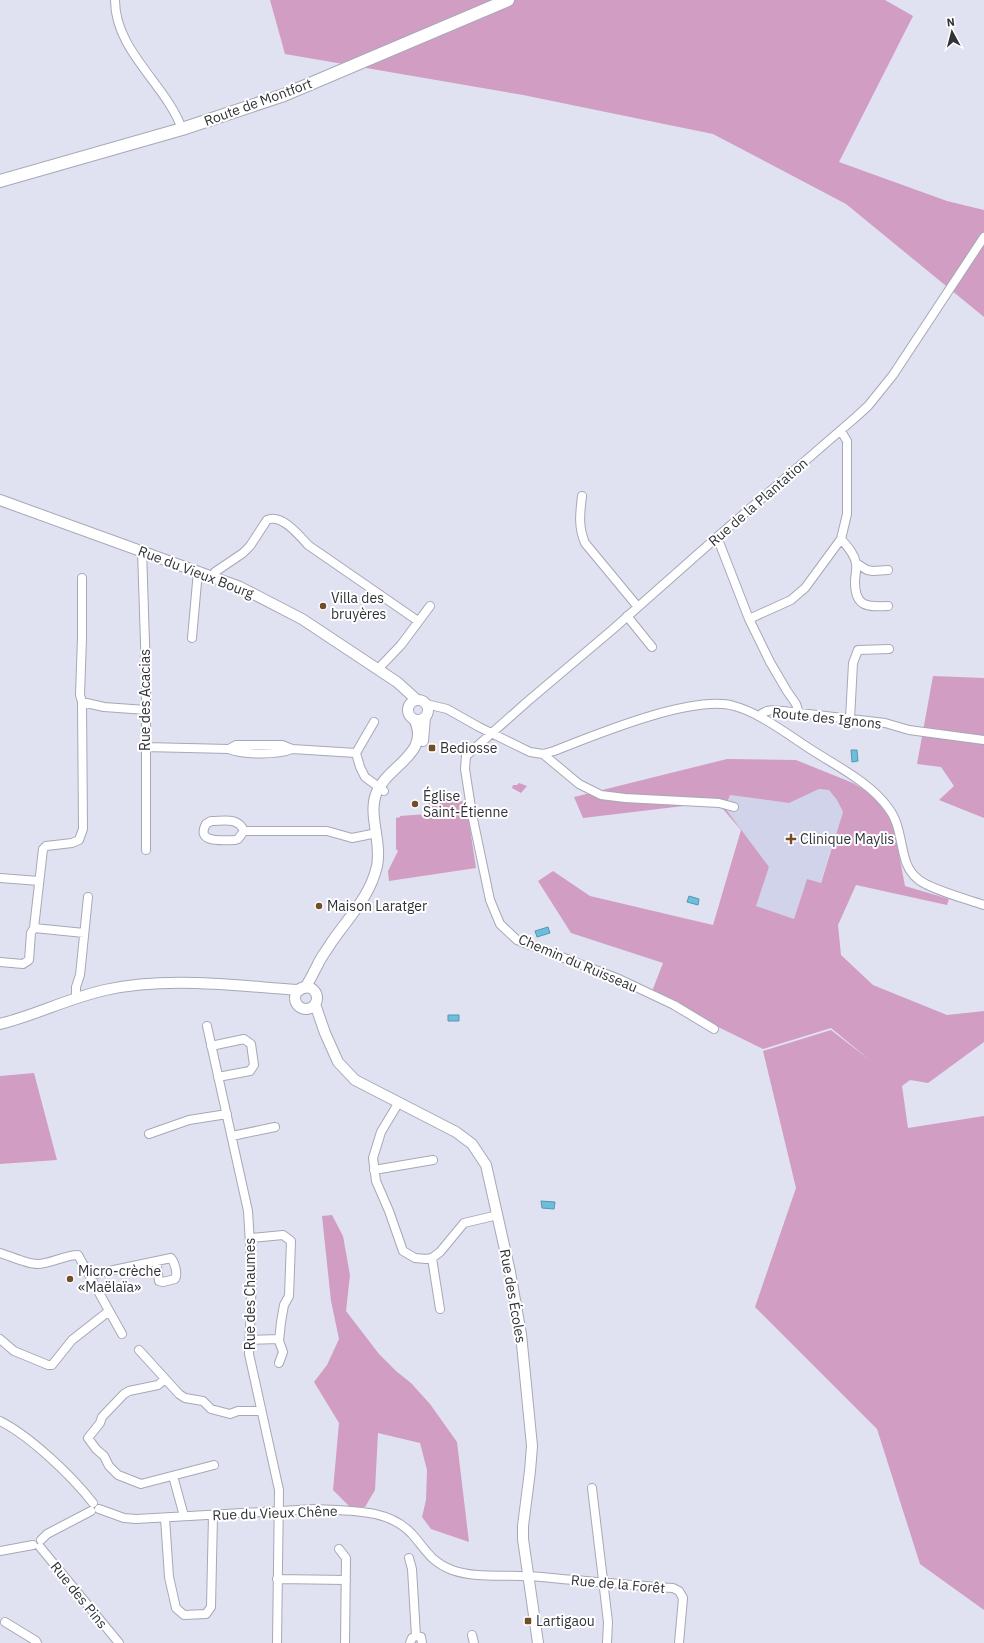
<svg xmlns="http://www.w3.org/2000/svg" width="984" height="1643" font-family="'IBM Plex Sans',sans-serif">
<rect width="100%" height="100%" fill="#e0e2f2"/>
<path fill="#d1d3ea" d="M819,789L829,790L837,800L843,812L820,884L807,879L794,919L755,906L769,867L725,808L730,795L789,803Z"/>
<path fill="#d19dc2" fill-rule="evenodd" d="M270,0H885L913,16L839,162L947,201L984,210V317L846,204L713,134L523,95L285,54Z
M933,676L984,678V818L939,800L954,786L941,767L917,764Z
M727,759L796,760L853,783L878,798L893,823L905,886L949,899L947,905L856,885L838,925L841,955L873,985L947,1015L984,1011V1042L928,1083L910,1080L902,1086L908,1128L984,1116V1610L920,1564L877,1429L755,1307L796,1188L763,1051L831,1030L871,1061L831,1028L763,1049L651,994L663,963L571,933L538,881L553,871L590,896L713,925L741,830L717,802L583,818L574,797ZM819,789L829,790L837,800L843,812L821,883L807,879L794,919L756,906L769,867L725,808L730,795L789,803Z
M519,783L527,786L521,793L512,788L513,785H517Z
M428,797H441L466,802L476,868L389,881L388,871L398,851L396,849V818L400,817V816L427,814L429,811Z
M34,1073L57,1160L0,1164V1076Z
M332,1215L343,1236L350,1275L346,1311L379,1354L396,1371L411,1383L430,1404L457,1442L469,1542L431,1529L422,1517L426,1500L427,1470L420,1443L378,1433L375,1490L365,1507H350L333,1490L339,1423L314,1382L327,1365L339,1339L331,1301L322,1216Z"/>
<path fill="#6abfdf" stroke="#5995ad" d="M851,750H857L858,761L852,762Z
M689,896L699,899L698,905L687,902Z
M548,927L550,933L537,937L535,931Z
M448,1015H459V1021H448Z
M541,1201L555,1202L554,1209L542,1208Z"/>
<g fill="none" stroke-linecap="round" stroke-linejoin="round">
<g stroke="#a6a8b7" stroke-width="10">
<path id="minor" d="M115,0C115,51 166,84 182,129
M582,496C580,513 578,527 585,543L638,607
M716,538L719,542L749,619L770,662L787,691L796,704L799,713
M841,539C847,546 854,553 856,563C857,569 855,576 855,582C855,607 867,607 888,606
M142,550L146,674V850
M856,563L867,570L873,571L888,570
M213,576L215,572L243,553L250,546L267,520C281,513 299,535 308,545L418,621
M82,578V638L80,695L82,702L104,707L146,710
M627,616L652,647
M749,619L791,600L805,588L841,539L847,514V441L841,431
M192,638L198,571
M378,669L401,645L430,606
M82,702L83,829L79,840L72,843L46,846L43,849L34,928L84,933
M426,704L447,709L479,727L530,752L543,754L554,751C595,735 693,694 734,706C761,713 791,737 815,752C840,768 872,784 889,809C899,822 900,840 904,855C906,865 911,874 919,880C932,890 967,899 984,905
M759,716C766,709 773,710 783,711L885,723L909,730L984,740
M850,719L853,663L858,650L889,649
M145,747L229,749C243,755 278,755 292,749
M229,749L236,745H282L292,749L356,753L360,767L365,777L384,791
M356,753L374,722
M543,754L579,784L601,795L625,798L719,803L734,807
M211,821C225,821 238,817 244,831L238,839L235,840C224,840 195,844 206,824Z
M244,831H327L352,838L377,833
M0,878L39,881
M0,962L23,964L29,960L31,933L34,928
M76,998V987L80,975L88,897
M207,1026L248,1211L252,1277L249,1354L279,1490L277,1643
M714,1029L674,1005L619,979L517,940L500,924L490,900L472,814L465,769L466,756L528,701L612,630L716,538L856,417L868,406L893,375L984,237
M211,1046L244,1039L251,1044L254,1065L250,1071L218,1077
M399,1102L381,1132L373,1158L376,1181L389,1211L403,1251L415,1258L426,1259L432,1258L440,1252L464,1223L498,1215
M149,1134L189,1120L227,1114
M232,1136L275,1127
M374,1170L433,1160
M251,1238L283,1235L291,1241L289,1296L284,1305L281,1322L279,1341L283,1352L279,1363
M0,1253C10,1256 27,1264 37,1264C51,1264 64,1255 78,1255L122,1334
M432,1258L440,1309
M90,1275L171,1258C175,1263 178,1274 175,1279L163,1282L159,1281L156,1261
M0,1339L14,1351L48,1365H52L72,1340L109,1311
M250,1340L279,1339
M139,1350L179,1394L185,1398L203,1401L211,1409L230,1414L238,1411H261
M165,1379L158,1385L129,1391L124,1394L102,1417L100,1423L88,1438L96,1449L104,1456L109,1466L118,1475L141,1484L214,1465
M0,1421C30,1436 72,1476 93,1503
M173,1476L184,1516
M592,1488L608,1622L607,1643
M99,1509L124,1518L136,1519L315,1509C348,1511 388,1508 412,1534C426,1550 431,1562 452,1570C475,1578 498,1575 521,1576C540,1576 558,1579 576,1580C608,1583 641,1586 673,1588L679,1591L683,1598L679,1643
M165,1518L169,1577L176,1608L184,1615L206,1614L211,1607L213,1515
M41,1540L47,1534L91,1511
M40,1547L119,1643
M339,1549L346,1558L345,1643
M0,1551L33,1545
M409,1558L412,1569L416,1636
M277,1579L346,1580
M5,1622L36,1641L37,1643
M472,1635L474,1643
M410,1643L412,1638L416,1636L421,1637L422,1643"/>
</g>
<g stroke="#a6a8b7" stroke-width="12">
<path id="tertiary" d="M0,500L240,587L302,619L397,682L417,700
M408 710a10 10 0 1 1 20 0a10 10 0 1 1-20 0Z
M423,741L425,717
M295 998a11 11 0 1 1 22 0a11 11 0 1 1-22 0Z
M305,988C310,980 314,972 318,964C321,957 327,950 331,943C348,918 370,897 377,866C382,842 368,815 376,794C386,766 432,754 414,719
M315,1004L325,1033L338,1062L355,1080L456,1132L472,1144L486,1165L510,1272L521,1334L532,1446L530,1471L523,1526V1539L538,1643
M0,1024C36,1015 69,998 105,990C169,976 235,986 300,990"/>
</g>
<g stroke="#a6a8b7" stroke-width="14">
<path id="secondary" d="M0,181L182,129L284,95L508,0"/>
</g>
<use href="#minor" stroke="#fff" stroke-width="8"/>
<use href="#tertiary" stroke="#fff" stroke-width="10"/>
<use href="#secondary" stroke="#fff" stroke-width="12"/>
</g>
<g fill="#734d2a" stroke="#fff" stroke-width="1.5">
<circle cx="323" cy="606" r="4"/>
<rect x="428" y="744" width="8" height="8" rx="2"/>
<circle cx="415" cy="804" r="4"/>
<path d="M789 833h4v4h4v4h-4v4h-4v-4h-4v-4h4z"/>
<circle cx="319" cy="906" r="4"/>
<circle cx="70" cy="1279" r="4"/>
<rect x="524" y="1617" width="8" height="8" rx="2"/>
</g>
<g text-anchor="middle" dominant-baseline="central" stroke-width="4" stroke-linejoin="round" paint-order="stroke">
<g font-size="14" fill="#313238" stroke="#fff">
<text transform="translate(258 102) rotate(-20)">Route de Montfort</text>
<text transform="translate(758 502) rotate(-41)">Rue de la Plantation</text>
<text transform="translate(196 572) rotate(21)">Rue du Vieux Bourg</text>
<text transform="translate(145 700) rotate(-90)">Rue des Acacias</text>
<text transform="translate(827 718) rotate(6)">Route des Ignons</text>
<text transform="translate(578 963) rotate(23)">Chemin du Ruisseau</text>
<text transform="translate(250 1294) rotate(-90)">Rue des Chaumes</text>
<text transform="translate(513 1296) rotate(80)">Rue des Écoles</text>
<text transform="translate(275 1513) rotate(-2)">Rue du Vieux Chêne</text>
<text transform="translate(618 1584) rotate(5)">Rue de la Forêt</text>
<text transform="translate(79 1595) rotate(51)">Rue des Pins</text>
</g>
<g font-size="14" fill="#313238" stroke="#fff" text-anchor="start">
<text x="331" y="598">Villa des<tspan x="331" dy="16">bruyères</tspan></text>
<text x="440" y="748">Bediosse</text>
<text x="423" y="796">Église<tspan x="423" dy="16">Saint-Étienne</tspan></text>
<text x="800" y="839">Clinique Maylis</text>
<text x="327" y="906">Maison Laratger</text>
<text x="78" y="1271">Micro-crèche<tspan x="78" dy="16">«Maëlaïa»</tspan></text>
<text x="536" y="1621">Lartigaou</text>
</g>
</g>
<g transform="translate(952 32) rotate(353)" stroke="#ffffff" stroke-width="3" paint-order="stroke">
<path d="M0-3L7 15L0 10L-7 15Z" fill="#313238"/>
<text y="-6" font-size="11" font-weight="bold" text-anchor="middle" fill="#313238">N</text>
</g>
</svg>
